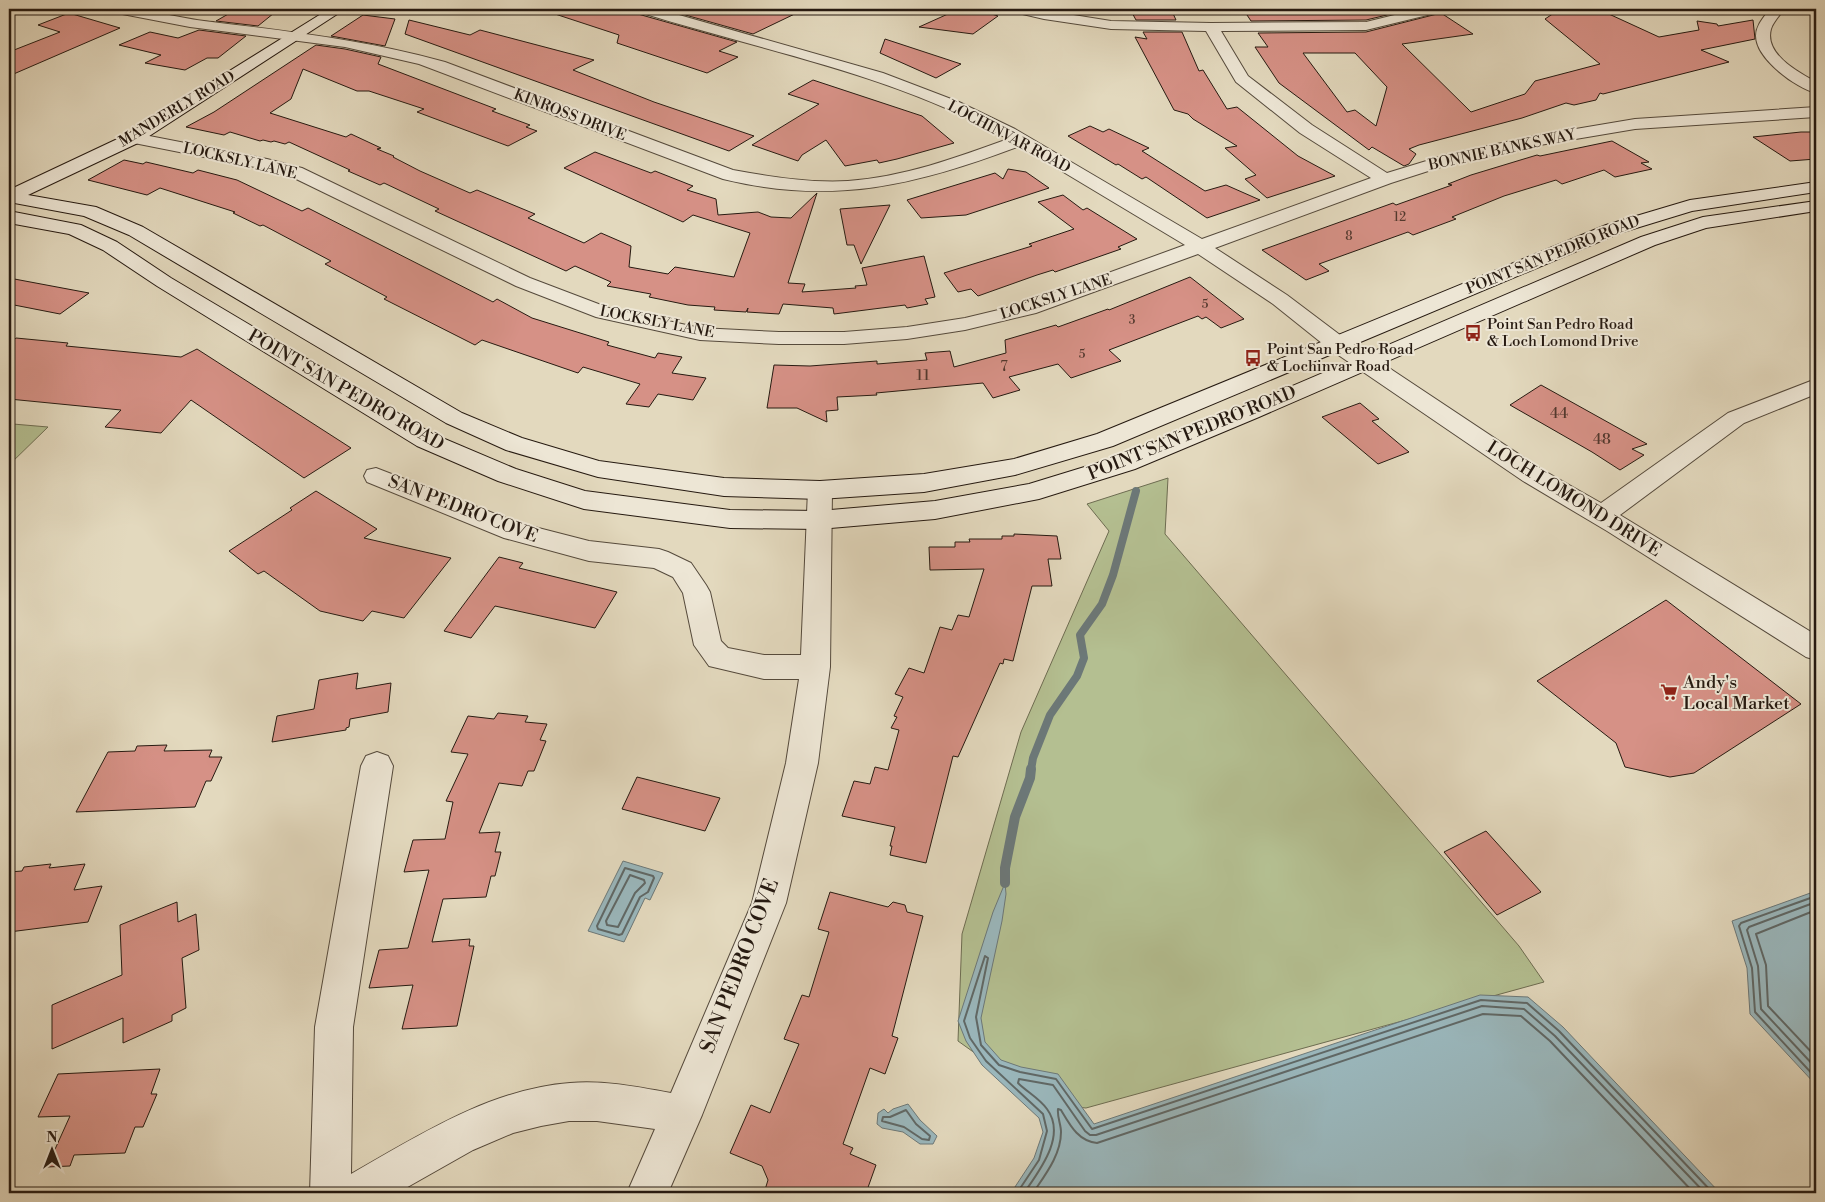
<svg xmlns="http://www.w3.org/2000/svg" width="1825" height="1202" font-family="'Libre Bodoni',serif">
<rect width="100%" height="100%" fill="#e3d9be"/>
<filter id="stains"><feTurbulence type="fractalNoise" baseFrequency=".004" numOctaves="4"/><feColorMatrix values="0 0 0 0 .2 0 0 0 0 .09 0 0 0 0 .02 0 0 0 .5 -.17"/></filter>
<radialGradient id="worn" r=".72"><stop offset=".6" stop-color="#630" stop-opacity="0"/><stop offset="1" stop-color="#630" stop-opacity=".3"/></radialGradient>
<path fill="#b4bf91" stroke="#6d6c51" d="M13,424L48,427L9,465V428Z
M1168,478L1165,534L1519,946L1544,982L1086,1108L1046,1104L958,1041L962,934L1021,732L1109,531L1087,504Z"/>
<path fill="#9ab7bc" stroke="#6c7878" d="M623,861L663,873L650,900L645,898L624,942L588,931Z
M1005,883L1006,894L1002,921L981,1018L985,1042L1001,1060L1021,1067L1058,1074L1094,1124L1480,995L1528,997L1563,1027L1720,1193H1011L1034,1158L1043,1132L1039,1118L982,1065L966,1041L958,1021L993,912Z
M1816,891V1085L1750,1014L1747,968L1732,921Z
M908,1104L920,1120L937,1136L933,1144H920L903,1132L882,1128L877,1124L878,1113L884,1109L888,1113L893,1109Z"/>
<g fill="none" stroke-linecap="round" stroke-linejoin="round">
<path stroke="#606866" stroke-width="2" d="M625,868L653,876L654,878L648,892L640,897L622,934L619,935L598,929L597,926Z
M630,875L644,880L645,883L635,893L618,927L607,925L606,921Z
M1816,896L1741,923L1739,926L1752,968L1755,1012L1816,1078
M1816,902L1749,927L1747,930L1758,966L1761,1009L1816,1068
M1816,910L1756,934L1766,965L1768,1006L1816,1057
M906,1110L916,1124L930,1136L929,1140L922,1139L904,1127L882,1121L883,1117H890Z
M1017,1193L1039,1160L1047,1131L1043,1114L986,1061L970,1038L964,1021L985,956L988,958L976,1017L981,1045L999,1065L1020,1072L1056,1079L1092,1129L1481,1000L1527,1003L1559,1031L1713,1193
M1024,1193C1039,1171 1067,1136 1047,1109C1039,1098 1027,1092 1018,1083L1019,1079L1053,1085L1085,1131L1090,1135H1096L1482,1006L1524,1009L1555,1036L1705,1193
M1033,1193C1045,1175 1061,1155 1061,1132C1061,1124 1057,1117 1058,1109L1061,1110C1070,1125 1078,1141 1097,1143L1483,1014L1521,1016L1550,1041L1694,1193"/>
<path stroke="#6c7878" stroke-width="8" d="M1031,770L1033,758L1050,715L1077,676L1084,658L1080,635L1102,604L1113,575L1136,491"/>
<path stroke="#6c7878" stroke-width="10" d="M1005,883V868L1015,817L1030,778L1031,769"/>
</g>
<path fill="#d69186" stroke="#261a11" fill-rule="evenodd" d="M237,9H279L258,26L216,21Z
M553,9H635L638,14L737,42L719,51L738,57L707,73L617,43L619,35L552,13Z
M664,9H805L753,34Z
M959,9H976L998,16L973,34L919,27Z
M1130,9H1171L1176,20H1136Z
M1243,9H1412L1366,20L1251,21Z
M1560,9H1598L1659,37L1699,30L1697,21L1717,24L1718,26L1753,20L1755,39L1701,50L1729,62L1603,94L1600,93L1596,100L1574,105L1566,103L1522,118L1419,145L1409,149L1416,154L1409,164L1404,166L1372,147L1369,150L1279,83L1255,47H1268L1258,33L1366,32L1441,13L1473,34L1402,44L1471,112L1525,94L1535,81L1600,64L1545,19ZM1303,53H1355L1387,87L1376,126L1355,110L1347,112Z
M69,13L120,28L9,76V52L60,32L38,25Z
M363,15L395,19L385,46L331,36Z
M409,20L470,35L480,30L594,60L573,70L654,102L754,136L729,151L405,34Z
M199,30L246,36L218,58H207L185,70L145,63L161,55L119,45L150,32L178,38Z
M1143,32H1182L1199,71L1203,70L1227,109L1237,107L1298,156L1335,176L1267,198L1245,179L1256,175L1225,148L1237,146L1193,119L1188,114L1174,110L1135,37L1147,39Z
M885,39L961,64L936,78L880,53Z
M316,45L345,49L381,57L378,64L496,109L492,111L530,125L526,127L537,131L508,146L417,112L424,109L369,91H357L303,69L291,99L270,113L346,137L351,134L381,148L377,149L394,156L393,157L420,171L470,193L477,190L535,214L528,218L584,243L601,233L631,246L629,267L668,274L675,267L734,277L750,233L693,215L683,222L564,168L595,152L651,173L655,171L693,186L687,190L716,199L718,215L758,212L771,217L791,218L817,193L788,283L805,284L802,292L856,288L855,286L867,285L862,268L924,256L935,297L925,299L928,304L907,308L905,305L834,314L833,308L783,304L779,314L747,312L748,308L746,312L714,310L715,307L688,305L649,297L651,294L607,286L611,282L575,266L566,271L435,211L439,209L384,183L380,185L348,171L350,170L289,142L285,144L274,141L271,142L263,140L260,141L230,132L224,135L186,127L214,112Z
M813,80L922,116L954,143L897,159L879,163L877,160L845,166L826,140L802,155L798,161L752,145L819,104L788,94Z
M1090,126L1103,132L1109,129L1149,148L1142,151L1205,191L1226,185L1260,200L1207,218L1146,177L1142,179L1118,164L1116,165L1068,136Z
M1801,132H1816V159L1790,161L1753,137Z
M1612,141L1649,162L1641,163L1652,169L1615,177L1604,170L1562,184L1556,180L1504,196L1452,217L1456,219L1413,235L1408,232L1319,264L1329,271L1306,280L1262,250L1393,203L1396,205L1452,185L1448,184L1471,175L1537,155L1540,156Z
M124,160L143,164L146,162L193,173L198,170L237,180L302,211L308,208L493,302L497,299L532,318L609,342L607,345L655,358L658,353L682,357L672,373L706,378L693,400L658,394L649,407L626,404L640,384L583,367L578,373L482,340L475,345L384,299L387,297L325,264L331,261L263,225L260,226L233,213L235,212L160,188L147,195L88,180Z
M1008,169L1026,172L1049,188L966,215L921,218L907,200L995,173L1003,179Z
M1063,195L1083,210L1087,208L1137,239L1118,247L1121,249L1055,272L1053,270L1037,275L978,296L971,289L958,292L944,273L1032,246L1029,244L1074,229L1038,202Z
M890,205L861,264L854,245H847L840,209Z
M1190,277L1244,319L1221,328L1206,317L1202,319L1198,316L1109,350L1121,361L1071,378L1058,364L1009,377L1020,390L993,398L983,383L876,393L877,395L837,397L838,410L826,411L827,422L797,408H767L774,365L810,366L877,361V364L927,360L925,353L950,351L954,367L1006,353L1005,340L1056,325L1058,327L1108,309L1109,310Z
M9,278L89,293L60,314L9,304Z
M16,338L68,343L66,346L181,357L197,349L351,448L304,478L191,400L161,433L105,427L121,410L9,399V344Z
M1541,385L1647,444L1632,449L1644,455L1620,470L1592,452L1510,405Z
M1360,403L1379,419L1372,421L1409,452L1378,464L1322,417Z
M316,491L377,529L364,538L451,558L404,618L372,611L363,621L320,611L264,571L258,574L229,551L292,510L290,508Z
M1014,534L1057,536L1061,559H1048L1052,586H1032L1013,661L1004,659L1003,664L1000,663L958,757L953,756L926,863L890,855L892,846H890L895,827L842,816L854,781L870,784L875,767L888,770L899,730L891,728L897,717L894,716L903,697L895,694L909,668L924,673L940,627L952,630L958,615L969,617L984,569L930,570L929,547H955V542H970L969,539H1002V536H1014Z
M499,557L523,563L519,568L617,592L595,628L495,606L471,638L444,631Z
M1666,600L1801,704L1694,773L1670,777L1625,767L1616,743L1537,681Z
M358,673L356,689L391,683L388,712L350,719L349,727L346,728V730L272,742L277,716L314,709L319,680Z
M498,713L528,716L525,722L547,724L540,740L546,741L534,771H528L522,786L499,783L479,833L500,832L495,852H501L495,876H491L486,897L443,899L432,942L470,939L469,946H474L457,1026L402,1029L413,985L369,988L379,950L408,948L429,870L404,872L413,840L445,839L453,802L446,801L468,754L451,752L468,716L494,719Z
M167,745L164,751L212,750L209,757H222L211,781H206L195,807L76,812L108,752L135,751L137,746Z
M637,777L720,798L705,831L622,809Z
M1486,831L1541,892L1497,915L1444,852Z
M51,864L49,868L85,864L74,890L102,886L88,922L9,932V872L22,871L24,867Z
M830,892L888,907L893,902L905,905L907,912L923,916L892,1036L898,1038L885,1074L870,1068L843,1144L853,1148L850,1154L876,1165L866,1193H764L768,1180L762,1166L730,1153L751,1105L770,1113L799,1044L784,1039L802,995L809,997L829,932L818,929Z
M177,902L178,922L196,914L199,950L182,958L186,1008L172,1015V1021L123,1043V1018L52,1049V1005L122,975L120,925Z
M160,1069L151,1094H157L143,1127H135L125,1153L74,1155L70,1166L47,1167L70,1116L38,1117L58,1074Z"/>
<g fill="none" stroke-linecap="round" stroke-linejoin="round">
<g stroke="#554a3c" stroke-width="2">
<path id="street" d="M110,9C141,7 173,17 204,21C286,31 366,40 445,62L733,170C771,177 809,183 848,181C903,177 956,158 1008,139C894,74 763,51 639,12L637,9H658L883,73L959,102L1015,129L1202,239L1371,178L1300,133L1236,82L1206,31L1111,29L1044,19L1014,12L1012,9H1036L1111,21L1211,23L1366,22L1419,9H1442L1440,12L1366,30L1221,31L1248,76L1312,125L1387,173L1446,155L1534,136L1635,119L1816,107V117L1635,129L1534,146L1450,164L1391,183L1215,248L1287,295L1344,338L1541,469L1601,503L1728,413L1816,379V394L1744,423L1620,515L1816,635V660L1806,657L1607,531L1523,481L1328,348L1273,304L1198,254L1036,313L965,330L907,339L844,344H779L700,340L596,317L516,286L290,176L265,169L134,143L128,142L126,138L128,134L134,133L267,159L302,168L530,278L609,308L700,328L779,332H844L907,327L965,318L1023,304L1185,245L1020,146C916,185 834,206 723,179L419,64L345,47L190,27L112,12Z
M1770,9H1784C1780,15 1773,22 1771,29C1764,54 1798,72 1816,82V93C1796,88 1756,59 1756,36C1756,25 1764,17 1770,9Z
M376,468L519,523L589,541L659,549L668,552L691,563L706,585L710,592L721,641L728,648L764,655H801L808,490L811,484L820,481L829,484L832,490L830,667L818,763L786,903L702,1115L668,1193H627L655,1129L597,1121H569L541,1126L513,1133L473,1150L397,1193H310L315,1027L361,766L366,756L377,752L388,756L393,766L353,1027L351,1174C418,1136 490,1089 570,1083C604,1080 638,1087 671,1093L752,903L786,763L799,679H764L709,666L694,645L683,593L673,577L654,568L589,561L504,538L367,482L364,476L367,470Z"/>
</g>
<g stroke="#261a11" stroke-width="2">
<path id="secondary" d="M329,9H345L140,142L28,195L96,207L143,227L462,413L522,438L599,461L724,478L820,481L924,474L1014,459L1097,434L1606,225L1690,200L1816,182V192L1692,211L1620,233L1113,446L1015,475L924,492L820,499L724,496L598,477L506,450L446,423L129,235L84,216L9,202V190L128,134Z
M1816,201V211L1706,228L1655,245L1259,417L1135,469L1039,499L935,519L819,529L730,528L584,509L498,481L417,446L157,286L103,250L69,234L9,223V211L81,225L117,242L171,278L433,434L516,469L585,491L730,510L819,511L935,501L1029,484L1117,457L1243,407L1641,237L1703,217Z"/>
</g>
<use href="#street" fill="#ede6d5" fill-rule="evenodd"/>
<use href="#secondary" fill="#ede6d5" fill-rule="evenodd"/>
</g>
<defs>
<g id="bus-bare" transform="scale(1.35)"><path d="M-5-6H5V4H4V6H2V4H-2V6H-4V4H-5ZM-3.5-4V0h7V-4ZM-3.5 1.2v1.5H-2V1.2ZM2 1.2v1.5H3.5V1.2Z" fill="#8f2418" stroke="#ede6d5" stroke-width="2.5" paint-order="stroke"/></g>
<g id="supermarket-bare" transform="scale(1.35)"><path d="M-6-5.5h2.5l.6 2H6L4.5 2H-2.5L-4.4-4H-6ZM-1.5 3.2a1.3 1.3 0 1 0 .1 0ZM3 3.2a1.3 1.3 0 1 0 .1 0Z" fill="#8f2418" stroke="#ede6d5" stroke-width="2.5" paint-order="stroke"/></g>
</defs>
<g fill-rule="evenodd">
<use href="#bus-bare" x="1473" y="333"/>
<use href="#bus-bare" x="1253" y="358"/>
<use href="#supermarket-bare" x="1669" y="692"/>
</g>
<g text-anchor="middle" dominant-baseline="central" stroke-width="4" stroke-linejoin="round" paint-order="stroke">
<g font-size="12" fill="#52382e">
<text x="1400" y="217">12</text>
<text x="1349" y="236">8</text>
<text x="1205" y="304">5</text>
<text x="1132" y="320">3</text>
<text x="1082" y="354">5</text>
</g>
<g font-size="15" fill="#261a11" stroke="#ede6d5">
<text transform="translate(177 109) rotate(-31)">MANDERLY ROAD</text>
<text transform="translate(570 115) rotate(21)">KINROSS DRIVE</text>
<text transform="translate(1009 137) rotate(28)">LOCHINVAR ROAD</text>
<text transform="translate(1502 150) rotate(-12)">BONNIE BANKS WAY</text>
<text transform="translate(240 161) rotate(13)">LOCKSLY LANE</text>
<text transform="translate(1553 255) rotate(-22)">POINT SAN PEDRO ROAD</text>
<text transform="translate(1056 297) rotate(-18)">LOCKSLY LANE</text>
<text transform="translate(657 322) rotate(11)">LOCKSLY LANE</text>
</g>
<g font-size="15" fill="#261a11" stroke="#ede6d5" text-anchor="start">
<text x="1487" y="324">Point San Pedro Road<tspan x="1487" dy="17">&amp; Loch Lomond Drive</tspan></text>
<text x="1267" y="349">Point San Pedro Road<tspan x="1267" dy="17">&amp; Lochinvar Road</tspan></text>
</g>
<g font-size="15" fill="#52382e">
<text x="1004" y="366">7</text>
<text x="923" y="375">11</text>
<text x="1559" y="413">44</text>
<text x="1602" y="439">48</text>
</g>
<g font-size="18" fill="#261a11" stroke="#ede6d5">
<text transform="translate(346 390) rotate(30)">POINT SAN PEDRO ROAD</text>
<text transform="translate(1192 433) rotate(-22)">POINT SAN PEDRO ROAD</text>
<text transform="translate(1574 499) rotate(32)">LOCH LOMOND DRIVE</text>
<text transform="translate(463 509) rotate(21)">SAN PEDRO COVE</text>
</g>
<g font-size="18" fill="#261a11" stroke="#ede6d5" text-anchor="start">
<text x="1683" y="682">Andy's<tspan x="1683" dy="21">Local Market</tspan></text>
</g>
<g font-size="21" fill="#261a11" stroke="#ede6d5">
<text transform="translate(740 966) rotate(-69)">SAN PEDRO COVE</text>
</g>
</g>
<rect width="1825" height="1202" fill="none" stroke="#e3d9be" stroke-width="30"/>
<rect x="10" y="10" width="1805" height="1182" fill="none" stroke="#261a11" stroke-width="2.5"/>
<rect x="15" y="15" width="1795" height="1172" fill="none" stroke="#261a11"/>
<g transform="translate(52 1150)" stroke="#ede6d5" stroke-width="4" paint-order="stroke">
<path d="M0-4L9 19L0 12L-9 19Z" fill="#261a11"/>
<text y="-8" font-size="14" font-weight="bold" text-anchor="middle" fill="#261a11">N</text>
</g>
<rect width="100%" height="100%" filter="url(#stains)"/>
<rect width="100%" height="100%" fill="url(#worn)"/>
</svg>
